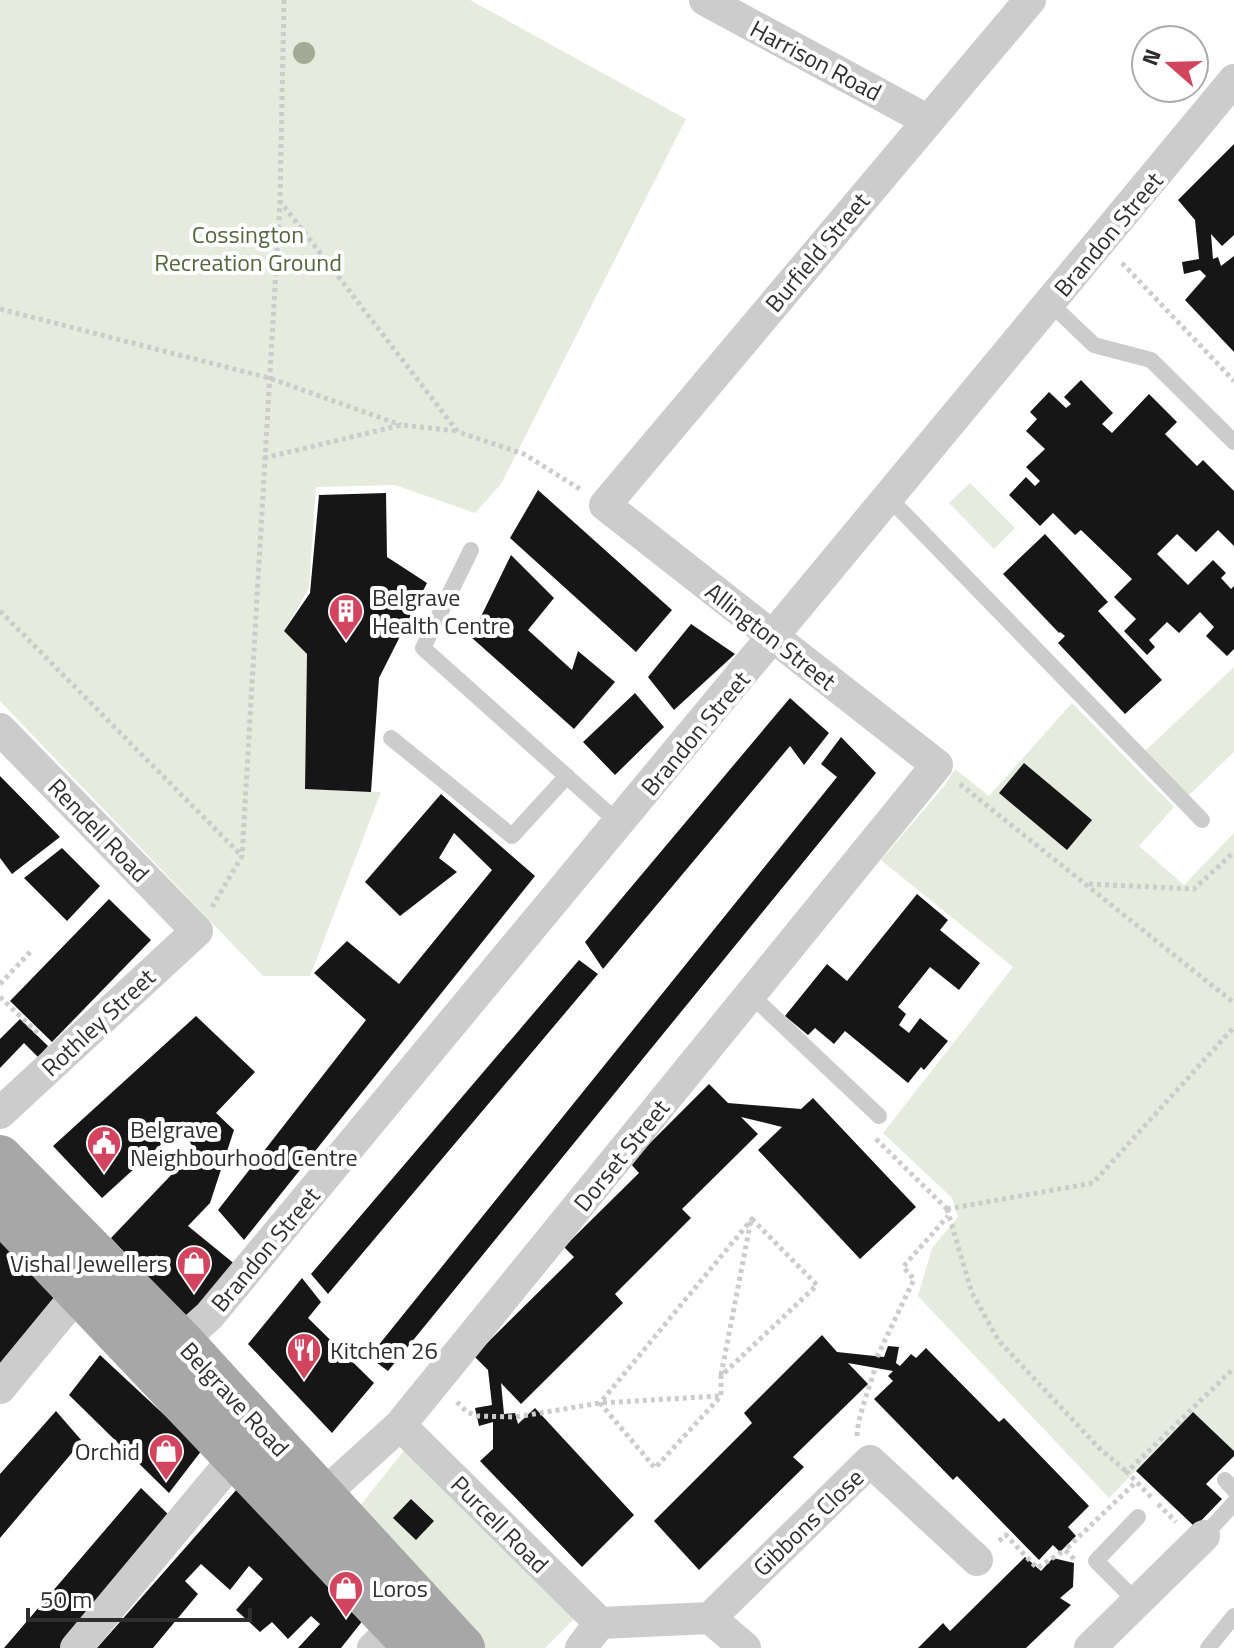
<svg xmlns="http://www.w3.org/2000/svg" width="1234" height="1648" font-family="'Titillium Web',sans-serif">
<rect width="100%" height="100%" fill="#fff"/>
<path fill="#e6ebde" d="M0,0H470L686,119L501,484L475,513L395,485L316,487L309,588L284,631L307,654L305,789L381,792L310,976H263L0,701Z
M970,483L1015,528L994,549L949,503Z
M1234,667V752L1188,796L1145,751Z
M1072,703L1174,807L1139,846L1184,885L1234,833V1451L1193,1412L1109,1498L918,1296L932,1248L958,1217L952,1198L883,1133L1013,967L881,860L945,785L955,769L989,796Z
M406,1448L576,1617L545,1648H485L356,1511Z"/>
<path fill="#161616" d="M1234,144V235L1222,246L1211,234L1213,259L1218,257L1221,266L1234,256V352L1185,300L1206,276L1200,270L1184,274L1182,262L1199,259L1195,220L1178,200Z
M1081,380L1113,413L1102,424L1112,433L1149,394L1177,422L1165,434L1197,466L1203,460L1234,491V546L1218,530L1196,552L1177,534L1157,554L1188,585L1213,560L1226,573L1221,578L1231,589L1234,586V649L1227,656L1206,636L1214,627L1200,612L1179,633L1167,622L1149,640L1155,647L1147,655L1124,631L1136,619L1114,597L1132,579L1081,530L1075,535L1053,513L1040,526L1009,495L1026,477L1035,486L1040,481L1026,467L1045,449L1026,431L1037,419L1030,412L1049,392L1066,408L1071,404L1064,397Z
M538,490L672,610L636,652L510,538Z
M386,493L387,557L427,583L379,678L371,792L305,789L307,654L284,631L310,593L319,495Z
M1045,534L1108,602L1098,611L1162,680L1125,714L1058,643L1065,636L1060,632L1059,633L1003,574Z
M511,555L554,598L528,630L572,670L578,651L615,682L574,729L471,637Z
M691,624L735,654L674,710L648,677Z
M635,693L664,727L615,775L583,742Z
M790,698L829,733L804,765L790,746L603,969L585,942Z
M841,737L876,773L388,1371L369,1357L837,777L821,764Z
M1024,763L1092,820L1067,850L999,793Z
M0,776L60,837L12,874L0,858Z
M441,794L535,876L244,1240L218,1210L366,1020L314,973L347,941L399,984L492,870L454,833L439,858L457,872L400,916L365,882Z
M62,848L100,886L67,921L24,878Z
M917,894L948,920L940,930L980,963L959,990L930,967L898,1007L906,1014L899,1025L909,1033L920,1018L948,1041L924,1070L921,1067L908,1083L845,1031L834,1044L815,1028L808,1035L785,1016L827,964L847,981Z
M109,899L151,940L52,1042L10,1001Z
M579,960L598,974L328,1294L311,1274Z
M196,1016L255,1072L216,1113L234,1130L210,1203L188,1226L242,1270L194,1328L111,1238L195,1150L180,1127L102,1198L53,1146Z
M20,1019L48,1046L38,1057L24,1043L0,1068V1039Z
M709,1084L728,1103L801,1109L813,1098L916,1207L860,1259L758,1150L782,1127L741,1117L758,1134L682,1209L691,1218L615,1294L623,1303L521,1404L501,1383L504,1414L515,1413L518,1424L535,1408L634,1515L582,1567L480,1461L493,1449V1422L479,1426L475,1408L492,1405L488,1370L474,1356L574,1257L564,1247L639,1173L630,1163Z
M0,1241L65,1302L0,1377Z
M302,1278L321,1302L308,1318L374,1383L332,1433L248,1344Z
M822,1335L837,1352L884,1357L888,1346L899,1347L896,1363L900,1366L911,1354L916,1358L926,1348L999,1422L1004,1418L1089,1506L1068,1527L1076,1536L1060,1552L1053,1545L1039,1560L957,1476L953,1480L874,1399L893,1381L888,1376L893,1371L848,1363L868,1384L793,1457L804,1467L699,1570L654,1521L752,1423L744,1413Z
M100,1355L202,1450L169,1493L69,1395Z
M56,1411L82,1441L0,1538V1474Z
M1193,1412L1234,1451V1456L1206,1484L1222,1499L1195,1527L1136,1471Z
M141,1488L171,1517L60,1648H4Z
M237,1489L364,1619L341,1648H298L320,1624L311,1616L288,1639L272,1622L260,1632L236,1610L263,1579L249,1566L230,1590L201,1564L185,1581L198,1594L153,1648H97Z
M411,1499L434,1521L416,1540L393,1518Z
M1025,1557L1041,1571L1053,1558L1074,1563L1073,1587L1060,1598L1071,1605L1026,1648H918L943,1623L950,1631Z"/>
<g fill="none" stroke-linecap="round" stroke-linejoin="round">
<path stroke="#ccc" stroke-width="5" stroke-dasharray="4 4" stroke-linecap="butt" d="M284,0L280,201L458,432L524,454L583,491
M1122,263L1234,381
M0,309L269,378L401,425
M264,458L401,425L457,431
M0,611L241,855
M960,784L1234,1003
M1089,884L1194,889L1234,852
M212,907L242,856L280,201
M0,984L33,949
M0,997L41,1036
M876,1139L947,1209
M947,1209L1093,1183L1234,1027
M947,1209L972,1293L999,1341L1100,1449L1127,1472
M752,1219L817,1285L721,1376V1396L655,1468L600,1403Z
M877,1357L914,1279L903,1267L948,1216
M721,1375L751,1220
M457,1402L467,1412L477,1416L516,1417L600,1403L720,1396
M857,1436C858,1415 869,1390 875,1368
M1151,1497L1127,1472L1234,1368
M1158,1504L1176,1522
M999,1541L1006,1535L1037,1568L1065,1550
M1074,1559L1065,1550L1136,1482"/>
<path stroke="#ccc" stroke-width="16" d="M1050,303L1094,345L1151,360L1234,442
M889,498L1202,820
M471,550L423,648L620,824
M391,738L512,836L567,776
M751,995L879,1116
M1225,1480L1234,1490
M1204,1536L1234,1503
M1137,1602L1096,1561L1138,1517
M1208,1648L1234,1616"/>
<path stroke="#ccc" stroke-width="32" d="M705,0L927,120
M0,729L197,931L0,1113
M159,1344L181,1341L209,1316L1234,80
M0,1388L79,1292
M400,1425L600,1623
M323,1514V1495L400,1425L937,765L605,505L1030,0
M710,1618L870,1461L977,1560
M76,1648L236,1456
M373,1648L397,1625L413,1615
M581,1648L600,1623L710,1618L745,1648
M1090,1648L1204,1536"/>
<path stroke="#a7a7a7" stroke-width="44" d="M0,1157L181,1341L463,1648
M0,1210L416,1648"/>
</g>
<circle fill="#a2ab96" cx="304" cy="53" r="11"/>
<defs>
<g id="building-pin" transform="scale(1.8)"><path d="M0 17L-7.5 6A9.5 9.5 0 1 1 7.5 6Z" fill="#d3445e" stroke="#fff"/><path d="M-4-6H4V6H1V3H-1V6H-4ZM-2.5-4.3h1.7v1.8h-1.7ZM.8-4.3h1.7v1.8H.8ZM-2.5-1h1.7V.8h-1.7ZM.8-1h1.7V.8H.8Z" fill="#fff"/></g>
<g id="civic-pin" transform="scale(1.8)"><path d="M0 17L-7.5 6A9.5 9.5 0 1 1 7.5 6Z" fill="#d3445e" stroke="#fff"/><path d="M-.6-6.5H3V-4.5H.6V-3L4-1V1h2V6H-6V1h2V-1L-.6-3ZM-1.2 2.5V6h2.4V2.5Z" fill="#fff"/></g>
<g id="shop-pin" transform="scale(1.8)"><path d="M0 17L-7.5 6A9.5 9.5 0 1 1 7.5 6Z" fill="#d3445e" stroke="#fff"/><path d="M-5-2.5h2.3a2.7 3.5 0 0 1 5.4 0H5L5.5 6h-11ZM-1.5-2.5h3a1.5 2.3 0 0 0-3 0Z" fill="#fff"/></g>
<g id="restaurant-pin" transform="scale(1.8)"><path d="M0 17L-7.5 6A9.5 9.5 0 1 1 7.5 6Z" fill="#d3445e" stroke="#fff"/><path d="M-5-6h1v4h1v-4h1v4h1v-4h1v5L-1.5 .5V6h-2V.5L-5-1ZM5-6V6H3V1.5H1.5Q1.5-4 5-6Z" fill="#fff"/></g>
</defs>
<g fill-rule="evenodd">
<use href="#building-pin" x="346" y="611"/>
<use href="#civic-pin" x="104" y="1143"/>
<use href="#shop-pin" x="194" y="1263"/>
<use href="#restaurant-pin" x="304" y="1350"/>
<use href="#shop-pin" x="166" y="1451"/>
<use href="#shop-pin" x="346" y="1588"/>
</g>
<g text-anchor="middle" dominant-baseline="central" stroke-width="8" stroke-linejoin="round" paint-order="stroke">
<g font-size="24" fill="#2f2f2f" stroke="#fff">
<text transform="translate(816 60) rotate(28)">Harrison Road</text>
<text transform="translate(1108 234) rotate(-50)">Brandon Street</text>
<text transform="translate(817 252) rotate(-50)">Burfield Street</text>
<text transform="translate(771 636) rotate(38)">Allington Street</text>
<text transform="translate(695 733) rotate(-50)">Brandon Street</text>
<text transform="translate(99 830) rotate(46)">Rendell Road</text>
<text transform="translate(98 1022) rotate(-43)">Rothley Street</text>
<text transform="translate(621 1155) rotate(-51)">Dorset Street</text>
<text transform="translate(265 1249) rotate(-50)">Brandon Street</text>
<text transform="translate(235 1399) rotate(47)">Belgrave Road</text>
<text transform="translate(808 1522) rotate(-44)">Gibbons Close</text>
<text transform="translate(500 1524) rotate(45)">Purcell Road</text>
</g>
<g font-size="24" fill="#566641" stroke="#fff">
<text x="248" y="234">Cossington<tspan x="248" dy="28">Recreation Ground</tspan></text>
</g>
<g font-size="24" fill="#2f2f2f" stroke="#fff" text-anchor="start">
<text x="372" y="597">Belgrave<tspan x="372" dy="28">Health Centre</tspan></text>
<text x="130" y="1129">Belgrave<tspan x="130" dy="28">Neighbourhood Centre</tspan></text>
<text x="168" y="1263" text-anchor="end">Vishal Jewellers</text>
<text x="330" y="1350">Kitchen 26</text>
<text x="140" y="1451" text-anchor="end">Orchid</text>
<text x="372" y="1588">Loros</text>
</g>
</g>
<g transform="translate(1170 64) rotate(290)"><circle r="38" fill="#ffffff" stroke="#acacac" stroke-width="2"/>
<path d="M0-6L14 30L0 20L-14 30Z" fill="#d3445e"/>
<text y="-12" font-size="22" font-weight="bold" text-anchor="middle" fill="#2f2f2f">N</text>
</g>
<path d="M28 1608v12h222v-12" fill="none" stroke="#2f2f2f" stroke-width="4"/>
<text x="40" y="1608" font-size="24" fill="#2f2f2f" stroke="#ffffff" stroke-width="6" paint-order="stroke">50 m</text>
</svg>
